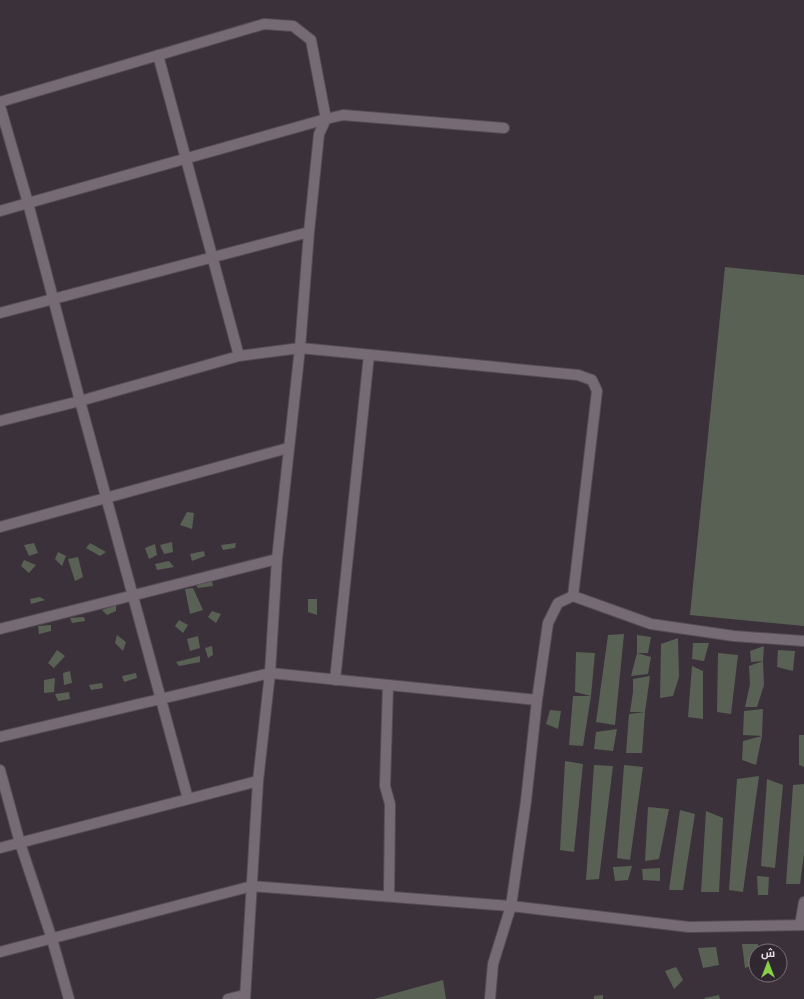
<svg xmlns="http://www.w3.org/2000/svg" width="804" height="999" font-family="'Roboto Condensed',Cairo,sans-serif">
<rect width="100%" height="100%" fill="#3b313a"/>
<path fill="#596154" d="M725,267L804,275V626L690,615Z
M187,512L194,513L192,529L180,525Z
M172,542L173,552L164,554L160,545Z
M34,543L38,553L29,556L24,545Z
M90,543L106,552L100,556L86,548Z
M236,543L235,548L223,550L221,545Z
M155,544L157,555L149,559L145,548Z
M204,551L205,556L192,561L190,554Z
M58,552L66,556L62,566L55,559Z
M78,557L83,577L75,581L68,559Z
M24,560L36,565L29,573L21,566Z
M169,561L174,567L157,570L155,564Z
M212,581L213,586L198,588L195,583Z
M193,588L203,610L190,614L185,589Z
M40,597L45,600L31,604L30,599Z
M308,599H317V615L308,612Z
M116,605V611L107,615L102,610Z
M212,611L221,614L216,623L208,617Z
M84,617L85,621L72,623L70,618Z
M179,620L188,625L183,633L175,626Z
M51,625V631L39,634L38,626Z
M624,634L615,725L596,722L608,635Z
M117,635L126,642L123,651L115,643Z
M637,635L651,637L648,653H637L651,657L648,674L631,676L637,653Z
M198,636L200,648L190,651L187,639Z
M678,638L679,677L673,696L660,698L661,644Z
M693,643H709L704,661L692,659Z
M212,646L213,655L208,658L205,648Z
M764,646L763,661L751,662L750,651Z
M57,650L65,656L54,668L48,663Z
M778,650L795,651L793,671L777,667Z
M576,652L595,653L591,696L583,746L569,745L573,696H591L575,692Z
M718,653L738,655L731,714L717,712Z
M200,656V662L179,666L176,662Z
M763,661L764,685L757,707H745L750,684L749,666Z
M692,666L703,671V719L688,717Z
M70,671L72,683L64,685L63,673Z
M136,673L137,678L124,682L122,676Z
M650,676L645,712L642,753H626L629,714L645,712H630L633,692V679Z
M55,678L54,692L44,693V680Z
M102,683L103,688L91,690L89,685Z
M69,692L70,699L58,701L55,694Z
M763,709L762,736L743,735L744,711Z
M550,710L561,711L558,729L546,724Z
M617,729L613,751L594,749L596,732Z
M799,735H804V767L799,765Z
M762,736L756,765L742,760L743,741Z
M565,761L583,764L574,852L560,850Z
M594,765L613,766L599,879L586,880Z
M624,765L643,767L630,860L617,858Z
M759,776L743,892L729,890L737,779Z
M767,779L783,785L775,868L761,866Z
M804,784V854L800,884H786L793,785Z
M648,807L669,809L659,859L645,861Z
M680,810L695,814L683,890H669Z
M706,811L723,818L719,892H701Z
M632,866L628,880L615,881L613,867Z
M660,868V881L643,880L642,869Z
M757,876L769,877L768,895H758Z
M742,944H758L759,951H756V964L745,968Z
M716,947L719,965L703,968L698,948Z
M676,967L683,980L674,989L665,971Z
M443,980L446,999H374Z
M603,995V999H594V996Z
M719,995L720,999H705L704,998Z"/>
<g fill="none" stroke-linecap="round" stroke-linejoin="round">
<g stroke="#554d55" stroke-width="12">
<path id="lane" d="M388,685L385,786L390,804L389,896"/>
</g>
<g stroke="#554d55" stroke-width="12">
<path id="street" d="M158,55L239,356
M0,102L264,24L293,26L311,40L326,119L0,211
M0,106L28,203L80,401L188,799
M0,313L309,232
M0,421L80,401L239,356L300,348L578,375L592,380L597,391L573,596L558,603L548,623L537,700L526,801L511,906L493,964L490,999
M0,527L288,448
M573,596L651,624L734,636L804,641
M0,629L277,559
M335,680L369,355
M0,737L270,673L537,700
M0,770L20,843L52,939L69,999
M0,848L258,781
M800,925L804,902
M0,952L252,886L511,906L689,927L804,925
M228,999L244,995
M245,999L258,781L270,673L277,559L300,348L309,232L319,134L326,119L343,115L504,128"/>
</g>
<use href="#lane" stroke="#766b75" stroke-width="10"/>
<use href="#street" stroke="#766b75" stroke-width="10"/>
</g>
<g transform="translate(768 963)"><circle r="19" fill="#312730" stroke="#797179"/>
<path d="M0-3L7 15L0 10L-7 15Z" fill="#88cf49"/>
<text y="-6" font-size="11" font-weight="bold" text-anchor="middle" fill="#e6e0e6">ش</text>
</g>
</svg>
